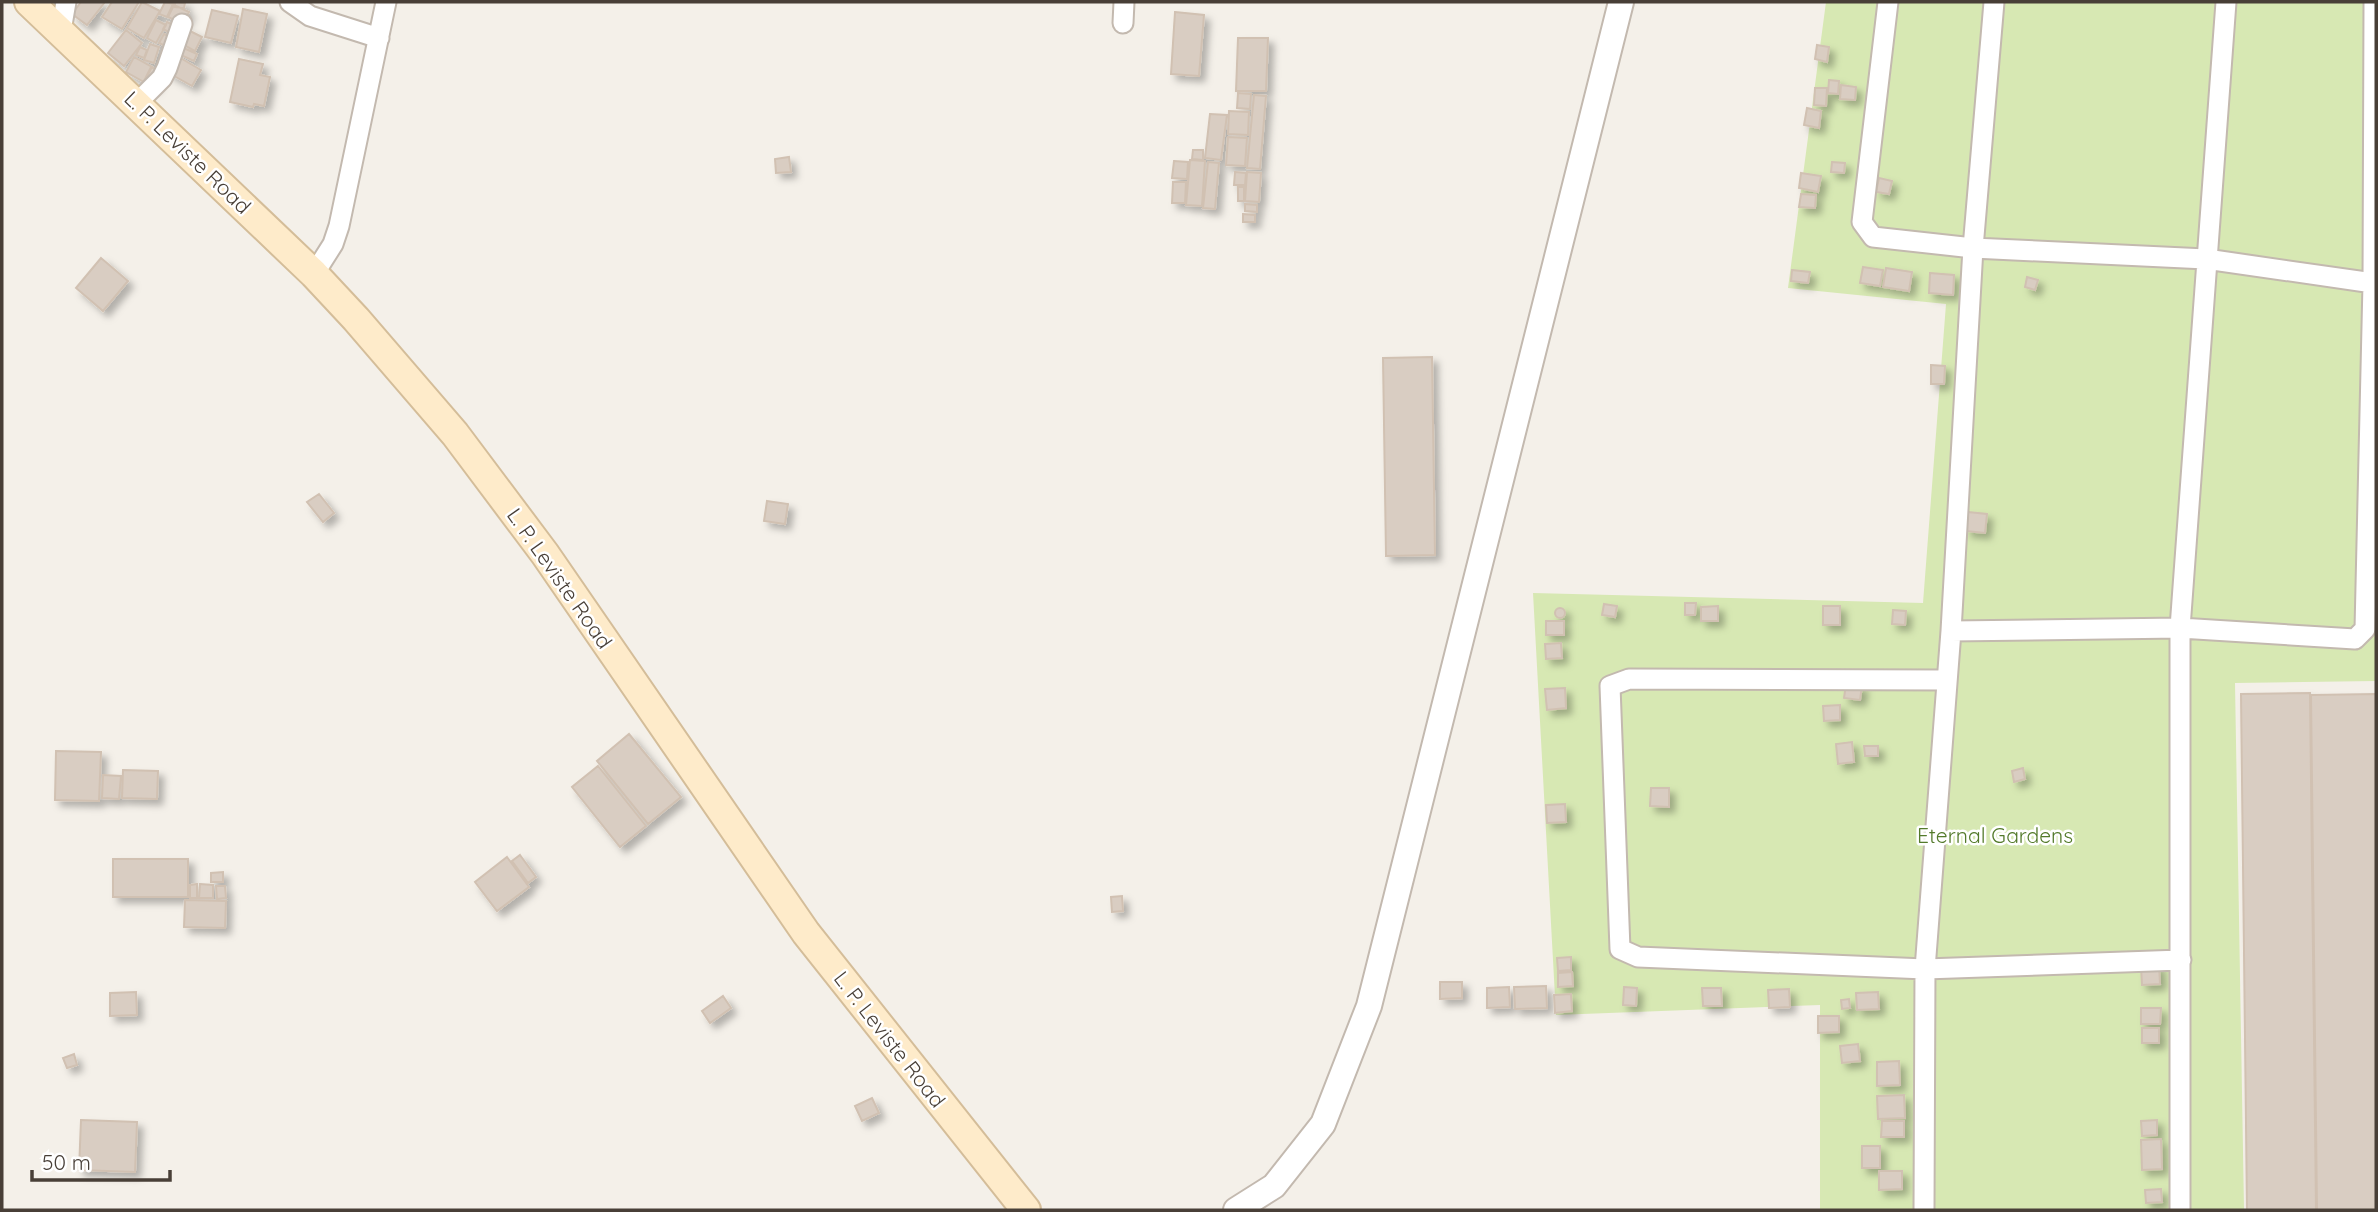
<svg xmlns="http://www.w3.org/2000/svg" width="2378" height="1212" font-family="Quicksand,sans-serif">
<defs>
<filter id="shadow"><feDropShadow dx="5.5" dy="5.5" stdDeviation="3.5" flood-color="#0004"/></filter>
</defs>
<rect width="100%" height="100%" fill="#f4f0e9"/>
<path fill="#d7e8b3" d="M1826,2H2376V681L2235,683L2244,1210H1820V1005L1556,1015L1533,593L1923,603L1946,304L1788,288Z"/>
<path fill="#d9cdc2" stroke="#d1c1b2" stroke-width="2" filter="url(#shadow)" d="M81,2H105L87,25L72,14Z
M112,2H139L122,29L102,17Z
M142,2L160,11L144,38L127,28Z
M165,2L173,4L167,17L159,14Z
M175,2L185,3L184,8L175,7Z
M174,5L189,12L183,24L168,17Z
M243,9L267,14L259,52L236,47Z
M212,10L238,16L231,43L205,37Z
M1175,12L1204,15L1199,76L1171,74Z
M156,20L166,25L156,43L147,38Z
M167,22L180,28L176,36L163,29Z
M186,29L202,37L195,51L179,42Z
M126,30L142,43L124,66L108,53Z
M164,34L176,40L172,49L159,43Z
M1238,38H1268L1266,91H1236Z
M150,44L159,47L154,63L144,60Z
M177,45L197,54L194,61L174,52Z
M1817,45L1829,47L1827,62L1815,59Z
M140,47L147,50L144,58L136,55Z
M177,56L201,70L192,86L167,72Z
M134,57L152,67L144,82L126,72Z
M239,59L263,64L260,75L270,77L264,106L254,104L253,107L230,102Z
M151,67L160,71L153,87L143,83Z
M1829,80L1839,81L1838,94L1828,93Z
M1841,85L1856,87L1855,100L1840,99Z
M1815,88H1827L1826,106L1814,105Z
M1238,93L1251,94L1250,109L1237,108Z
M1254,95L1266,96L1260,169L1247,168Z
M1807,108L1821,111L1819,128L1804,125Z
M1229,111L1249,112L1248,135L1228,134Z
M1210,114L1227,115L1221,160L1205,158Z
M1228,137L1247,138L1245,166L1226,165Z
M1193,150H1203V160L1192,159Z
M789,157L791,172L776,173L775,159Z
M1190,160L1205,161L1202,206L1186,205Z
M1174,161L1188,162L1187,179L1172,178Z
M1208,162L1219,163L1215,209L1203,208Z
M1832,162L1845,163L1844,173L1831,172Z
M1235,172L1246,173L1245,185H1234Z
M1247,172L1261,173L1259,202L1245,201Z
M1801,173L1821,176L1818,192L1799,188Z
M1879,178L1892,181L1889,194L1876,192Z
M1173,182H1186L1185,203H1172Z
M1238,187H1244V201H1238Z
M1801,194L1816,195L1815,208L1799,207Z
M1245,204L1257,205V212L1245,211Z
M1243,214L1255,215V222H1243Z
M101,258L128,281L103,311L76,288Z
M1863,267L1883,270L1880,286L1860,283Z
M1886,268L1912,272L1909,291L1883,287Z
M1792,270L1810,272L1808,283L1791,281Z
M1930,273L1954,275L1953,295L1929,293Z
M2027,277L2038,280L2035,290L2025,287Z
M1432,357L1435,555L1386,556L1383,358Z
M1931,365L1945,366L1944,384H1931Z
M319,494L334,513L323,522L307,502Z
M767,501L788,504L785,524L764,521Z
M1968,512L1987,514L1985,533L1966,531Z
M1685,603H1696L1695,615H1685Z
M1604,604L1617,606L1615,617L1602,615Z
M1718,606V621H1701V607Z
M1823,606H1840V625H1823Z
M1555 613a5 5 0 1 1 10 0a5 5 0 1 1-10 0Z
M1893,610L1906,611L1905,625L1892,624Z
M1546,621H1564V635H1546Z
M1561,643L1562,658L1546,659L1545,644Z
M1846,684L1862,686L1860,700L1844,698Z
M1565,688L1566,708L1547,710L1545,689Z
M2310,693L2316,1210H2247L2241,694Z
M2376,694V1210H2317L2311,695Z
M1840,705V720L1824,721L1823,706Z
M629,734L681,797L648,824L597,761Z
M1852,742L1854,762L1838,764L1836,744Z
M1864,746H1878V756H1865Z
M56,751L101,752L99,801L55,800Z
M598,766L646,826L620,847L572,787Z
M2023,768L2025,779L2014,782L2012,771Z
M123,770L158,771L157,799L122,798Z
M103,775L121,776L119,799L102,798Z
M1651,788H1669V807L1650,806Z
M1565,804L1566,822L1547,823L1546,805Z
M520,855L536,877L528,883L512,861Z
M507,857L529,887L497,911L475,882Z
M113,859H188V897H113Z
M223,872V882H211V873Z
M197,884V898H190V885Z
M200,884L213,885V898H199Z
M216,886H225L226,898L217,899Z
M1122,896L1123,911L1112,912L1111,897Z
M185,900L226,901L225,928L184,927Z
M1571,957V970L1558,971L1557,958Z
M2159,965L2160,984L2142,985L2141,966Z
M1572,972L1573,986L1558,987V973Z
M1440,982H1462V998L1440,999Z
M1546,986L1547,1008L1515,1009L1514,987Z
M1509,987L1510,1007L1487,1008V988Z
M1624,987L1637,988L1636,1006L1623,1005Z
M1702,988H1721L1722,1006H1703Z
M1789,989L1790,1007L1769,1008L1768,990Z
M136,992L137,1015L110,1016V993Z
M1878,992L1879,1009L1857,1010L1856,993Z
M1571,994L1572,1011L1555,1013L1554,995Z
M723,996L731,1008L710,1023L702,1011Z
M1849,999L1850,1008L1842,1009L1841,1000Z
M2141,1008H2161L2160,1024H2141Z
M1818,1016H1839V1032L1818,1033Z
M2142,1028H2159V1043H2142Z
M1858,1044L1860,1061L1842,1063L1840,1046Z
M74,1054L77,1065L67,1068L63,1058Z
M1899,1061L1900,1085L1877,1086V1062Z
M1904,1095L1905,1118L1878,1119L1877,1096Z
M872,1098L879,1113L862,1121L855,1106Z
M81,1120L137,1122L135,1172L79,1170Z
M2157,1120V1135L2142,1136L2141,1121Z
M1882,1121H1904V1137H1881Z
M2161,1139L2162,1169L2142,1170L2141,1140Z
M1862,1146H1880V1168H1862Z
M1879,1171H1902V1189L1879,1190Z
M2161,1189L2162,1202L2146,1203L2145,1190Z"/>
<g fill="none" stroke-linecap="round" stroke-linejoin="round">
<g stroke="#c3b9af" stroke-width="23">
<path id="minor" d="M290,2L310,16L379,38
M1888,2L1862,222L1873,237L1973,248L2206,259L2373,283
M1123,23L1124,2
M61,31L66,2
M137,103L162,78L167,68L182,24
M314,274L333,244L339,226L386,2
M1951,631L2180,628L2355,639L2365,629L2373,283L2374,2
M1946,680L1629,679L1610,686L1620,949L1638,957L1925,969L2181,960
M1924,1210L1925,969L1951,631L1973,248L1994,2
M2180,1210V628L2226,2"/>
</g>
<g stroke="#c3b9af" stroke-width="28">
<path id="tertiary" d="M1236,1210L1274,1186L1323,1124L1369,1006L1621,2"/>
</g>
<g stroke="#d4bd99" stroke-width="32">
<path id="secondary" d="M29,2L314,274L356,319L455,434L545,554L806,933L1026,1210"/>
</g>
<use href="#minor" stroke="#fff" stroke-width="19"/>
<use href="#tertiary" stroke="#fff" stroke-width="24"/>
<use href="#secondary" stroke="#feebca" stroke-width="28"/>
</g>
<g text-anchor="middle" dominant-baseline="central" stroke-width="5" stroke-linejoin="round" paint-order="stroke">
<g font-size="21" fill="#483f37" stroke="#fff">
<text transform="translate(188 152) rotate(44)">L. P. Leviste Road</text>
<text transform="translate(560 578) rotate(55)">L. P. Leviste Road</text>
<text transform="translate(890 1039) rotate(52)">L. P. Leviste Road</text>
</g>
<g font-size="21" fill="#537a2a" stroke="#fff">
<text x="1995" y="835">Eternal Gardens</text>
</g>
</g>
<rect width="2378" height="1212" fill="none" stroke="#483f37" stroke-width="7"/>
<path d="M32 1170v10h138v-10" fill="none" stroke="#483f37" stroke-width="3.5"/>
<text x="42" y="1170" font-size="21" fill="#483f37" stroke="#ffffff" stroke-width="5" paint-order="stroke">50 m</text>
</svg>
